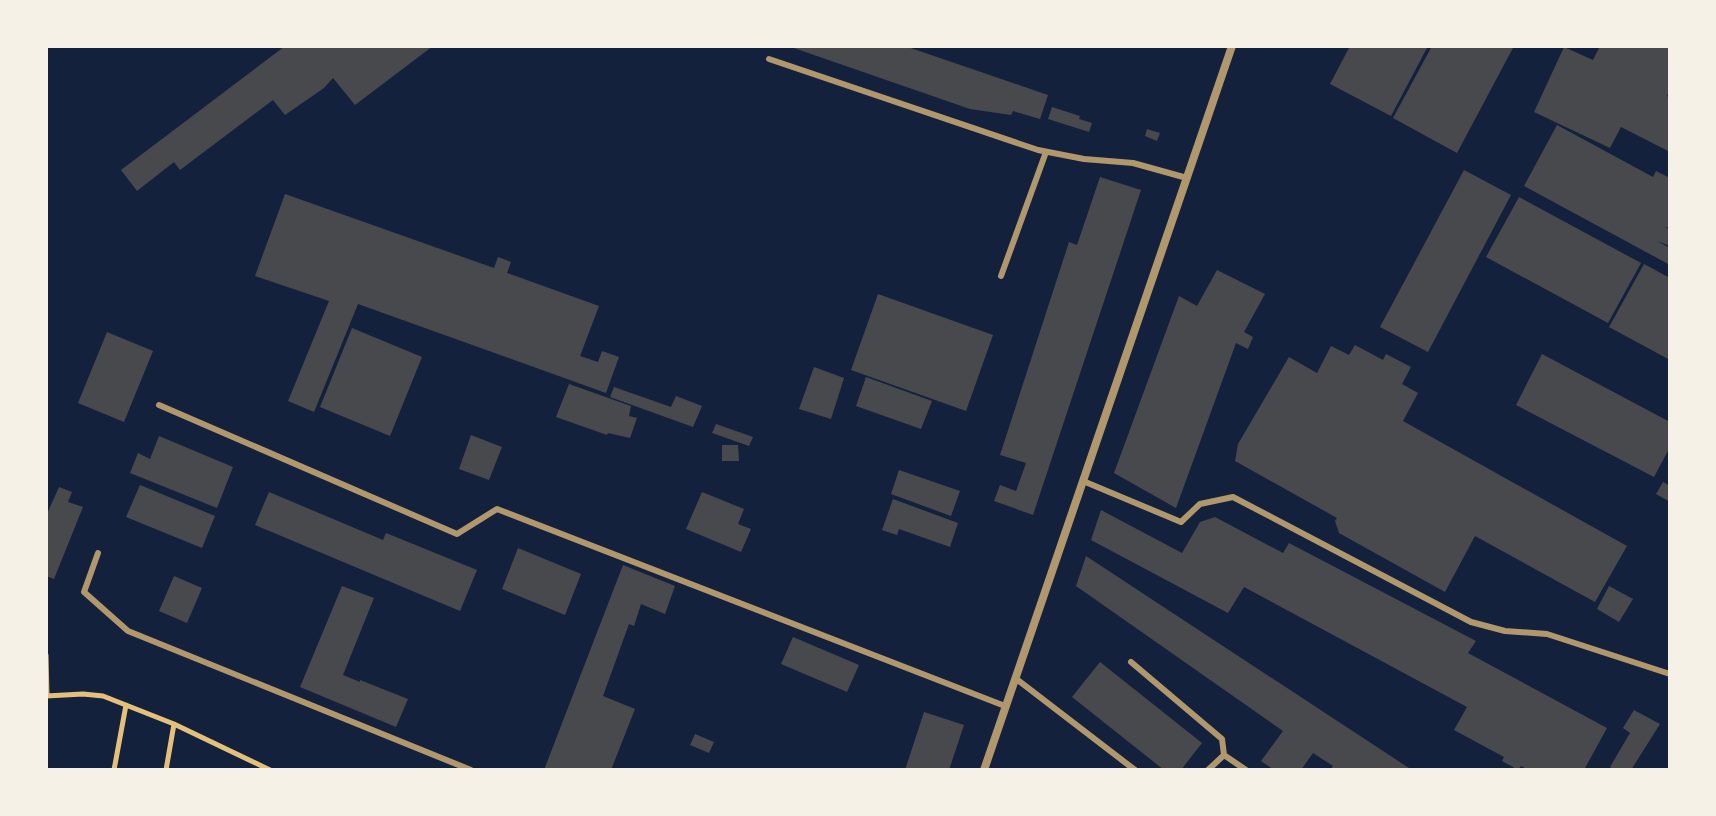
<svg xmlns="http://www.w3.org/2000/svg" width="1716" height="816" font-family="'Space Grotesk',sans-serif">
<rect width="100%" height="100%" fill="#14213d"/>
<path fill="#48494c" d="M285,46H433L355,105L333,78L324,88L285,115L273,100L180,170L174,162L137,191L121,170Z
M788,46H905L1048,95L1040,119L1013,111L1011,115L970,109Z
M1350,46H1428L1391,116L1330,84Z
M1432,46H1514L1457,153L1393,118Z
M1600,46H1670V90L1667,96L1670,98V152L1621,127L1610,148L1534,112L1564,47L1593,60Z
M1052,107L1080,116L1079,119L1092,123L1089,132L1048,119Z
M1557,125L1653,177L1656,171L1670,178V228L1665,227L1670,230V246L1657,241L1670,248V265L1524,186Z
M1147,129L1160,133L1157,141L1145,136Z
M1464,170L1511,195L1428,352L1380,327Z
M1100,177L1141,190L1033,515L994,501L1000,485L1016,491L1026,463L1000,455L1069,242L1077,245Z
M285,194L494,268L498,257L511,262L507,273L599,306L580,356L598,362L602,351L619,357L606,393L358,304L314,412L288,401L329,301L255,276Z
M1519,197L1641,263L1608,323L1486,257Z
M1644,264L1670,278V360L1609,327Z
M1217,270L1265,294L1244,332L1253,337L1248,349L1236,343L1176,508L1114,473L1179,296L1197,306Z
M878,294L993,335L966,411L851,370Z
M352,328L422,357L390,436L320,407Z
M107,332L153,351L124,422L78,403Z
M1355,345L1383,360L1386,354L1411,367L1402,384L1418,393L1403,421L1627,546L1595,602L1475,536L1445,592L1339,533L1335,521L1337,518L1235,461L1238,444L1289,357L1317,373L1331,346L1349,355Z
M1542,354L1670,422V447L1654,477L1516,405Z
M814,367L844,378L831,419L799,409Z
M866,377L932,401L921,429L856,406Z
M569,384L631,406L629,416L637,418L630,438L608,433L607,435L556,417Z
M614,387L671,407L676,396L702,406L693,427L610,397Z
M716,424L753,437L749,446L712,433Z
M471,435L502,447L489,480L459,469Z
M159,436L233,467L217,508L130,473L138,453L150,459Z
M722,445H738L739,461H722Z
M899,470L960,491L951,516L891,494Z
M1663,482L1670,486V502L1656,494Z
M140,485L215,516L202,548L126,517Z
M59,487L72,492L68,502L83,507L54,579L46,576V516Z
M269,492L383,540L386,533L477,570L460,611L255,525Z
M702,492L744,509L738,524L751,529L741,552L686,529Z
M893,499L958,523L950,547L899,529L897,535L882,530Z
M1101,510L1182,553L1200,522L1215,517L1283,553L1289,543L1476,641L1468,653L1607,728L1584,770H1529L1521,766L1518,770L1502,761L1504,757L1454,730L1467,707L1244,587L1228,613L1091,540Z
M518,548L581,574L565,615L502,589Z
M1086,556L1159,604L1412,770H1330L1333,766L1313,753L1301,770H1274L1261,761L1283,731L1076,586Z
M623,565L675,586L665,614L641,604L634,626L629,624L603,696L635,709L611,770H544Z
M174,576L202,588L187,623L159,611Z
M342,586L374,598L343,675L360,682V680L408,699L396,727L300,687Z
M1609,586L1633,599L1619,622L1597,609Z
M793,637L859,665L847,692L781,664Z
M1100,662L1202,743L1181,770H1164L1072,697Z
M1634,710L1660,724L1631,770H1614L1610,767L1630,733L1623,728Z
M924,712L964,725L949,770H905Z
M695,734L714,742L709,753L690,745Z"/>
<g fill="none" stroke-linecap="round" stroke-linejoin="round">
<path stroke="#e5c07b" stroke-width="5" d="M46,655L47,696
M46,696L83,694L103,696L174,724L270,770
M114,770L126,705
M166,770L174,724"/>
<path stroke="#b1986c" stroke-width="6" d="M769,59L1038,150L1084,159L1133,163L1187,178
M1001,276L1046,152
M159,405L457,534L497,509L1005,706
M1083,481L1181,522L1200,504L1233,497L1471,622L1505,631L1547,634L1670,674
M98,553L84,592L128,631L471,770
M1131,662L1222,739L1224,755L1208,770
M1015,678L1135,770
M1224,755L1246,770"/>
<path stroke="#b1986c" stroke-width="8" d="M984,770L1232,46"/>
</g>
<rect width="1716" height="816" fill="none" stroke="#f6f1e7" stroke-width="96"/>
</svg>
